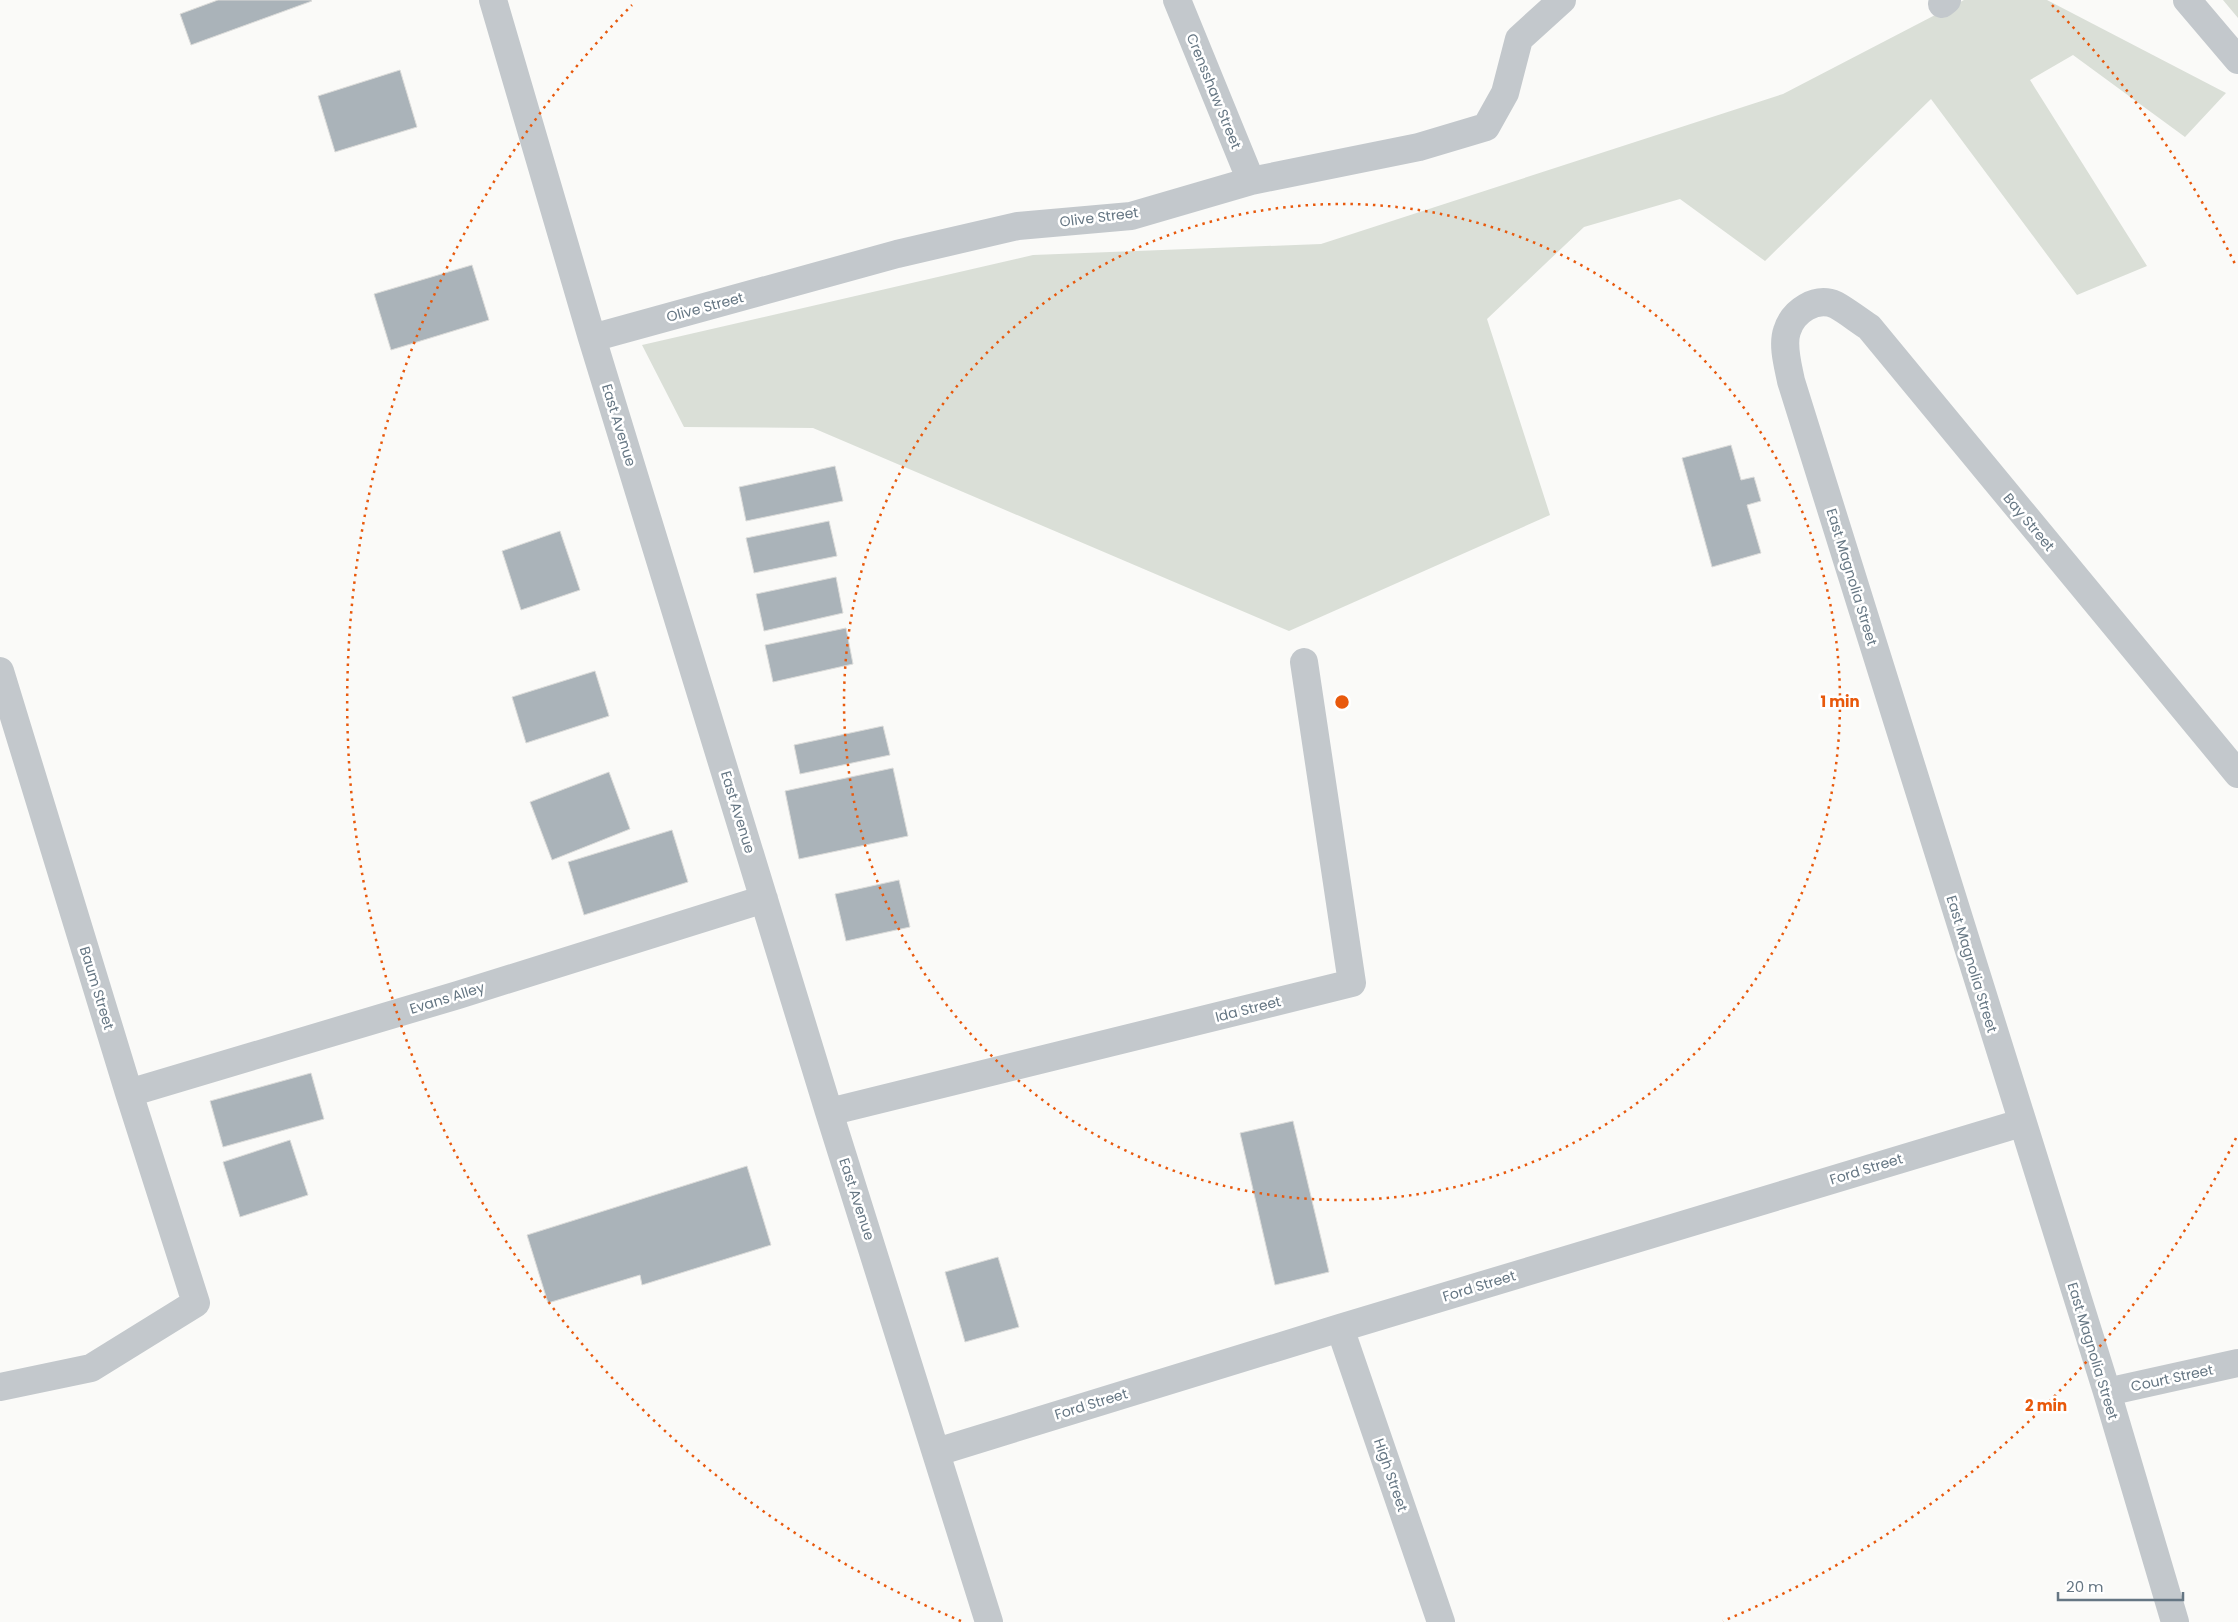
<svg xmlns="http://www.w3.org/2000/svg" width="2238" height="1622" font-family="Poppins,sans-serif">
<rect width="100%" height="100%" fill="#fafaf8"/>
<path fill="#dadfd7" d="M1964,0H2047L2226,93L2185,137L2073,55L2030,80L2147,266L2077,295L1931,99L1765,261L1680,199L1584,227L1487,319L1550,515L1289,631L813,428L684,427L642,345L1033,255L1321,244L1783,94Z
M2223,0H2238V18Z"/>
<path fill="#aab3b9" stroke="#dcdcda" d="M218,0H311L312,1L191,45L180,14Z
M400,70L417,127L335,152L318,96Z
M472,265L489,320L391,350L374,294Z
M1731,445L1741,480L1754,477L1761,501L1747,505L1761,553L1712,567L1682,458Z
M835,466L843,501L746,521L739,487Z
M829,521L837,556L754,573L746,538Z
M560,531L580,590L521,610L502,551Z
M836,577L843,613L764,631L756,594Z
M846,628L853,664L773,682L765,645Z
M595,671L609,716L526,743L512,697Z
M883,726L890,755L800,774L794,745Z
M893,768L908,836L799,859L785,791Z
M609,772L630,829L552,860L530,802Z
M672,830L688,882L584,915L568,862Z
M899,880L910,927L846,941L835,894Z
M311,1073L324,1119L223,1147L210,1101Z
M1293,1121L1329,1272L1275,1285L1240,1133Z
M290,1140L308,1195L240,1217L223,1162Z
M747,1166L771,1245L642,1285L640,1275L548,1303L527,1235Z
M998,1257L1019,1327L965,1342L945,1272Z"/>
<g fill="none" stroke-linecap="round" stroke-linejoin="round">
<path stroke="#c3c8cc" stroke-width="28" d="M493,0L592,338L829,1112L989,1622
M1177,0L1251,181
M2187,0L2238,60
M1942,4L1947,0
M592,338L897,254L1018,226L1131,216L1251,181L1419,147L1486,127L1505,93L1519,39L1562,0
M0,671L129,1093L196,1303L91,1368L0,1387
M129,1093L458,995L764,899
M829,1112L1352,983L1304,662
M1340,1328L1441,1622
M2107,1392L2238,1363
M937,1452L1340,1328L2021,1123
M2175,1622L2107,1392L1791,381C1788,366 1782,345 1787,331C1793,311 1816,296 1836,305C1847,311 1858,320 1869,327L2238,774"/>
</g>
<g fill="none" stroke="#e8590c" stroke-width="2.5" stroke-dasharray="2.5 5">
<circle cx="1342" cy="702" r="498"/>
<path d="M2236 1138A995 995 0 0 1 1723 1621M961 1621A995 995 0 0 1 632 5M2052 5A995 995 0 0 1 2236 266"/>
</g>
<g text-anchor="middle" dominant-baseline="central" stroke-width="5" stroke-linejoin="round" paint-order="stroke">
<g font-size="14" fill="#657683" stroke="#fff">
<text transform="translate(1214 91) rotate(68)">Crensshaw Street</text>
<text transform="translate(1099 217) rotate(-7)">Olive Street</text>
<text transform="translate(705 307) rotate(-15)">Olive Street</text>
<text transform="translate(619 425) rotate(73)">East Avenue</text>
<text transform="translate(2029 522) rotate(50)">Bay Street</text>
<text transform="translate(1852 577) rotate(73)">East Magnolia Street</text>
<text transform="translate(738 812) rotate(73)">East Avenue</text>
<text transform="translate(1972 964) rotate(73)">East Magnolia Street</text>
<text transform="translate(97 988) rotate(73)">Baum Street</text>
<text transform="translate(447 998) rotate(-17)">Evans Alley</text>
<text transform="translate(1248 1009) rotate(-14)">Ida Street</text>
<text transform="translate(1866 1169) rotate(-17)">Ford Street</text>
<text transform="translate(857 1199) rotate(72)">East Avenue</text>
<text transform="translate(1479 1286) rotate(-17)">Ford Street</text>
<text transform="translate(2093 1351) rotate(73)">East Magnolia Street</text>
<text transform="translate(2172 1378) rotate(-12)">Court Street</text>
<text transform="translate(1091 1404) rotate(-17)">Ford Street</text>
<text transform="translate(1391 1475) rotate(71)">High Street</text>
</g>
</g>
<circle cx="1342" cy="702" r="8" fill="#e8590c" stroke="#fff" stroke-width="2.5"/>
<g font-size="15" text-anchor="middle" font-weight="bold" fill="#e8590c" stroke="#fff" stroke-width="5" stroke-linejoin="round" paint-order="stroke">
<text x="1840" y="707">1 min</text>
<text x="2046" y="1411">2 min</text>
</g>
<path d="M2058 1592v8h125v-8" fill="none" stroke="#657683" stroke-width="2.5"/>
<text x="2066" y="1592" font-size="15" fill="#657683" stroke="#ffffff" stroke-width="4" paint-order="stroke">20 m</text>
</svg>
